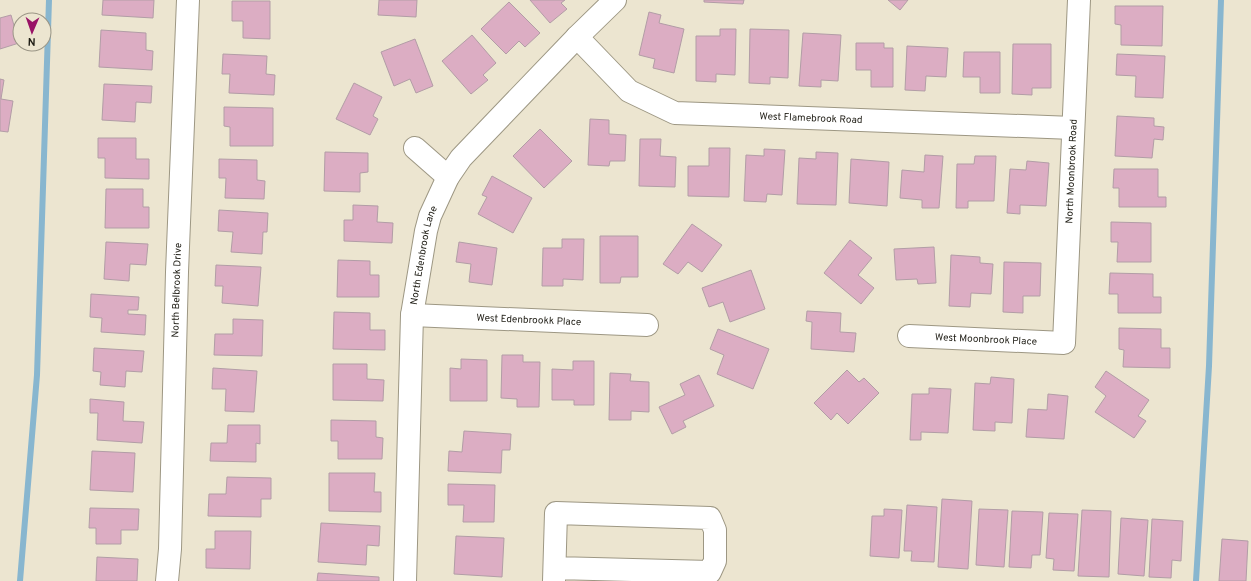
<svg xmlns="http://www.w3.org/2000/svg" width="1251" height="581" font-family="Overpass,sans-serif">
<rect width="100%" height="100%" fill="#ece5d0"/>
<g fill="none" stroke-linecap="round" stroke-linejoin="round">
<path stroke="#88b6cf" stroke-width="6" d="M20,581L37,375L49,0
M1196,581L1209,366L1221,0"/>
</g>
<path fill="#dcadc3" stroke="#b29da6" d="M103,0H154L153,18L102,15Z
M379,0H417L416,17L378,15Z
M530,0H565L561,3L567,9L550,23Z
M704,0H744L743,4L704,2Z
M888,0H908L900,10Z
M232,1H270V39L243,38V21H232Z
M509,2L540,33L525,47L519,41L506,54L481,29Z
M1115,6H1163L1162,46L1121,45V25L1115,24Z
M649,12L661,15L659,23L684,29L674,73L653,68L655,59L639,55Z
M11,15L19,43L0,49V18Z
M720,29H736L735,75L716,74V82L696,81V36H720Z
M750,29L789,30L788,78L770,77V84L749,83Z
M101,30L146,33V50L153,51L152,70L99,67Z
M803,33L841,35L838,81L821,80V87L799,86Z
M472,35L496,63L483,75L488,80L471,94L442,61Z
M415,39L433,86L416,93L410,79L394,86L381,52Z
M856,43H884V48H893V87H871V70H856Z
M1013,44H1051V88H1032V95L1012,94Z
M907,46L948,48L946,77L926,76L925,91L905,90Z
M964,52H1000V93H980V77H963Z
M223,54L267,56L266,74L275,75L274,95L229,93L230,74H222Z
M1117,54L1165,56L1163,98L1135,97L1136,76L1116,75Z
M0,79L4,80L1,99L13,101L8,132L0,131Z
M354,83L382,97L373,116L378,119L370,135L336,119Z
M104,84L152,86L151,103L136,102L135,122L102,120Z
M224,107L273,108V146H230V127L224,126Z
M1117,116L1154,118V126L1164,127L1163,140L1154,139L1152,158L1115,156Z
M590,119L609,120V134L626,135L625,161H610L609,166L588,165Z
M540,129L572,161L544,188L513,156Z
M98,138H136V159H149V179L105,178V158H98Z
M640,139H661L660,156L676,157L675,187L639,186Z
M709,148H730L729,197L688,196V166H709Z
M764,149L785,150L782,195L767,194L766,202L744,201L746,155L764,156Z
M325,152L368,153V172L360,173V192L324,191Z
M816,152L838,153L836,205L797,204L799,158L816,159Z
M925,155L943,156L939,208H922V200L900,198L902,170L924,172Z
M975,156H996L994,201H968V208H956L957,164H974Z
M219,159L257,160V180L265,181L264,199L225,198L226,178H219Z
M851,159L889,162L887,206L849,203Z
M1027,161L1049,163L1046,206L1020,205V214L1007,213L1010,169L1026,170Z
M1114,169H1158V197H1166V207H1119V188H1113Z
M492,176L532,198L513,233L478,214L487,197L482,195Z
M106,189H143V207H149V228H105Z
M353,205L378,206L377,222L393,223L392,243L344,241V220H353Z
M219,210L268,213L267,232H263L262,254L231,252L233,232L218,231Z
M1111,222L1151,223V262H1117L1118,242H1111Z
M692,224L722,245L702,272L688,262L678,274L663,264Z
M600,236H638V277H621L620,283H600Z
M562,239H584L583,280L563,279V286H542L543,248H562Z
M850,240L872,258L858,275L874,288L861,304L824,273Z
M106,242L148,244L146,265L130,264L129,281L104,279Z
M459,242L497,248L492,285L469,282L471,264L456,262Z
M934,247L936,283L918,284L917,279L896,280L894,249Z
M951,255L980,257V263L993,264L991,294L971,293L970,307L949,306Z
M338,260L370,261V275H379V297H337Z
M1004,262L1041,263L1040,296H1023V313L1003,312Z
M216,265L261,267L258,306L222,303L223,286H215Z
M751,270L765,309L730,322L723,302L709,307L702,288Z
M1110,273L1153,274V297H1161V313H1118V294H1109Z
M91,294L139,297L138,310H128V314L146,315L145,335L101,332L102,318L90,317Z
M807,311L841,313L840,332L856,333L854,352L811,349L812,322L806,321Z
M334,312L370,313V330H385V350L333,349Z
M233,319L263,320L262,356L214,355L215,334H233Z
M1119,328L1161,329V348H1170V368L1123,367L1124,350L1119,349Z
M718,329L769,349L753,389L717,374L724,355L710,349Z
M94,348L144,351L142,372L126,371L125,387L100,385L101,372L93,371Z
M502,355H523V362H540L539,407H517V399L501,398Z
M461,359L487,360V401H450V368L461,369Z
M573,361H594V405H574V400H552V369L573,370Z
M333,364H367V379L384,380L383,401L333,400Z
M213,368L257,371L254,412L225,411L226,389H212Z
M847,370L859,382L864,378L879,393L848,424L837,413L831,420L814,403Z
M1106,371L1149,400L1138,416L1146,421L1134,438L1095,412L1106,396L1095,387Z
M610,373L631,374L630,381L649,382V412L631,411V420H609Z
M699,375L714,406L683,421L686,427L672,434L659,407L685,395L680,384Z
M991,377L1014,379L1012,423L995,422V431L973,430L975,383L990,384Z
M929,388L951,389L948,433L921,432V440H910L912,394H929Z
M1048,394L1068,396L1064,439L1026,437L1028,409L1047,410Z
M90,399L124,402L123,421L144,422L142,443L97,440L98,413H90Z
M331,420L376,421V437L383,438L382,459H338V441H331Z
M228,425H260V444L256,443V462L210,461L211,443H227Z
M464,431L511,434L510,450H502L501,473L448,471L449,451L462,452Z
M92,451L135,453L133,492L90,490Z
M329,473H375L374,492H381V512L329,511Z
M227,477L271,478V499H261V517L208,516L209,494H226Z
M448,484L495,485L494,522H463L464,505H448Z
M942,499L972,501L968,569L938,567Z
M907,505L937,507L934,562L911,561L912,551H904Z
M90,508L139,509L138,530H121V544H96V528H89Z
M884,509L902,510L899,558L870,556L872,516H884Z
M979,509L1008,510L1004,567L976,565Z
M1082,510L1111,511L1109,577L1078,576Z
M1012,511L1043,512L1040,555H1032L1031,568L1009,567Z
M1049,513L1078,514L1074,571L1053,570L1054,559L1046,558Z
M1121,518L1148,520L1144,576L1118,574Z
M1152,519L1183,521L1181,561L1172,560L1171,578L1149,577Z
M321,523L380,526L379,546L367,545L366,565L318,562Z
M215,531H251L250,569L206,568V549H215Z
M456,536L504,538L502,577L454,574Z
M1222,539L1248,541L1246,581H1219Z
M97,557L138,559L137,581H96Z
M318,573L379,577V581H317Z"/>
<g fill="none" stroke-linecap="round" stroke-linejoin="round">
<g stroke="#9d9783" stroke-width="24">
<g id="minor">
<path id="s1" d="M577,37L629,91L675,113L1073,128"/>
<path d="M415,148L448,177"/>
<path id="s2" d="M412,315L647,325"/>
<path id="s3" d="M909,336L1064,343L1079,0"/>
<path id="s4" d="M167,581L170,549L177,272L188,0"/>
<path id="s5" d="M405,581L412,315L426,231L430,216L448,177L461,158L577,37L615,0"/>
<path d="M554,581L556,513L710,518L715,530V561L710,572L555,568"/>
</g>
</g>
<use href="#minor" stroke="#fff" stroke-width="22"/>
</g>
<g text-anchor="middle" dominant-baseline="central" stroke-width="3" stroke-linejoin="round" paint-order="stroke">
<g font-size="10" fill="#1f1d15" stroke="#ece5d0">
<text stroke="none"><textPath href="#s1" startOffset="262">West Flamebrook Road</textPath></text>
<text stroke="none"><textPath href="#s3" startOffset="327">North Moonbrook Road</textPath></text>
<text stroke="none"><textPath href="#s5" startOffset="327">North Edenbrook Lane</textPath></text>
<text stroke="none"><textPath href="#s4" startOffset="291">North Belbrook Drive</textPath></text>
<text stroke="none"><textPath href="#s2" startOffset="117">West Edenbrookk Place</textPath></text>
<text stroke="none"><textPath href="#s3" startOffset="77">West Moonbrook Place</textPath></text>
</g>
</g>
<g transform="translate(32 32) rotate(182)"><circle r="19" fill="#ece5d0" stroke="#9a9585"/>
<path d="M0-3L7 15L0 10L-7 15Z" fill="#991266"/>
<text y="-6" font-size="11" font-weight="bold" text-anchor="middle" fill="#1f1d15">N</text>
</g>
</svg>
